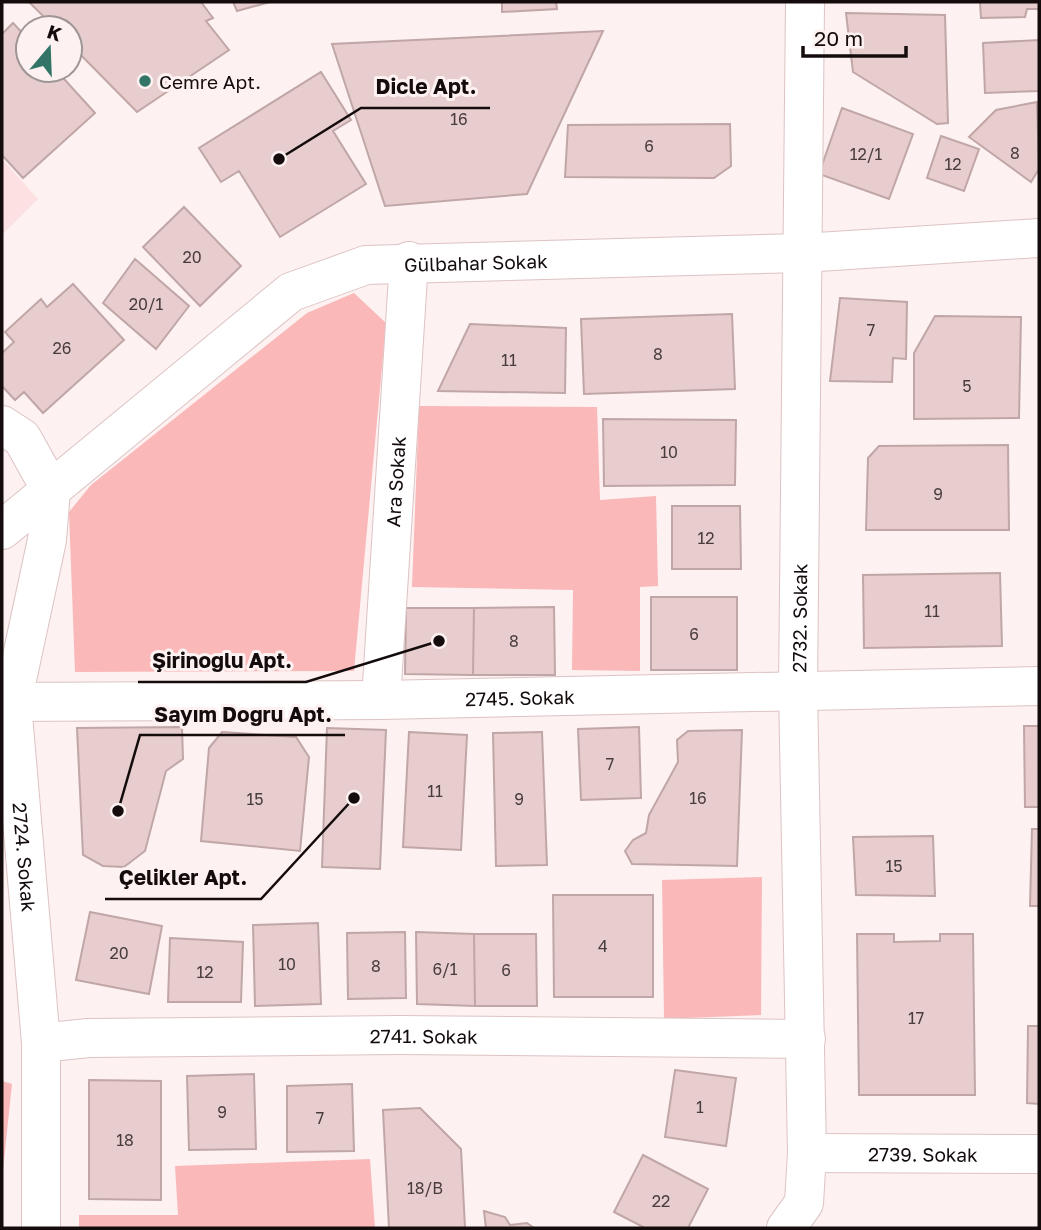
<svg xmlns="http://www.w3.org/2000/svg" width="1041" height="1230" font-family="'Golos Text',sans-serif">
<rect width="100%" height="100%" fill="#fdf1f1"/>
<path fill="#fde0e1" d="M2,159L38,199L2,235Z"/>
<path fill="#fab8b9" d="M354,293L386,323L354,671L75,672L69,512L91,485L307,313Z
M419,406L597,407L600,500L656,496L658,586L640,587V671L572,670L573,590L412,587Z
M762,877L761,1015L664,1019L662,880Z
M2,1081L12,1084L2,1179Z
M370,1159L375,1228H79V1215H178L175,1166Z"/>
<path fill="#e7cdcd" stroke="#c0a6a6" stroke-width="2" d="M29,2H201L213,18L206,21L229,50L137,112L70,44V28H55Z
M233,2H270L237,11Z
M502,2H556L557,9L502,12Z
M980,2H1039V9H1027L1025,17L981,18Z
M846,13L945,15L948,123L937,124L853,72Z
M13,23L28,39V70H56L95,113L23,178L2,155V34Z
M603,31L527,194L385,206L332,44Z
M1039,40V91L985,93L983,43Z
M321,72L351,120L333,131L366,184L280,237L239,171L221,182L199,148Z
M1037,102L1039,169L1031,182L969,137L996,110Z
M842,108L913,134L889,199L819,174Z
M730,124L731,166L714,178L565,177L568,125Z
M941,136L979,149L964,191L927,178Z
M184,207L241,266L200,306L143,247Z
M135,259L189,306L156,349L103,303Z
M73,284L124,340L43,413L24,392L15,400L2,386V353L14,342L5,332L41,299L47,307Z
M840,298L907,302L906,359L893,358L892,382L830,381Z
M732,314L735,389L584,394L581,319Z
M935,316L1021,317L1019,418L914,419V353Z
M470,324L566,328L565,393L438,391Z
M603,419L736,420L735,485L604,486Z
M1008,445L1009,530H866L868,458L879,446Z
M672,506H740L741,569H672Z
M1000,573L1002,646L864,648L863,575Z
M651,597H737V670H651Z
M554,607L555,675H473L474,608Z
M406,608H474L473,675L405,674Z
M1024,726H1039V807H1025Z
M182,727L183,759L166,771L145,851L124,867L103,866L83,855L77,728Z
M639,727L641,798L581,800L578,729Z
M327,728L386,730L380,869L322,867Z
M742,730L737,866L632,864L625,851L633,840L646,833L649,815L678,762L677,740L688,731Z
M222,732L296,737L309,757L300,851L201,841L209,748Z
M409,732L467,735L461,850L403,847Z
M542,732L547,865L496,866L493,733Z
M1032,829H1039V906H1030Z
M933,836L935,896L856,895L853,837Z
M553,895H653V997H554Z
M90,912L162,926L149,994L76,980Z
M318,923L321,1004L255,1006L253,925Z
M405,932L406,998L348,999L347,933Z
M416,932L474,934L475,1006L417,1004Z
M474,934H536L537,1006H475Z
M857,934H894V942L940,941V934H973L975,1095H859Z
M170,938L243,942L241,1002H168Z
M1028,1026H1039V1104L1027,1103Z
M675,1070L736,1078L726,1146L665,1137Z
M254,1074L256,1149L189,1150L187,1076Z
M89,1080L161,1081V1200L89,1199Z
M352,1084L354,1151L287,1152V1086Z
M420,1108L461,1149L465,1228H389L383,1110Z
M643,1155L708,1189L688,1228H645L614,1212Z
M484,1211L505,1217L510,1225L527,1223L534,1228H486Z"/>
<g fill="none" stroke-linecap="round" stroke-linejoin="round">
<g stroke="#ddc3c3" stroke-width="40">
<g id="street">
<path id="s1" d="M2,425L22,438L51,490L47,540L12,703L41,1043V1228"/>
<path id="s2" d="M381,700L409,261"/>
<path id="s3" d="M2,702L381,700L1039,686"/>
<path id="s4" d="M41,1043L88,1038L399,1035L806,1039"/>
<path id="s5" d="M807,1153L1039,1154"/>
<path id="s6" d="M786,1228L804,1203L807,1153L798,690L805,2"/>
</g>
</g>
<g stroke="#ddc3c3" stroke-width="40">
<g id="secondary">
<path id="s7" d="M2,530L291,292L366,265L802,253L1039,238"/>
</g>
</g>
<use href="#street" stroke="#fff" stroke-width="38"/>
<use href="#secondary" stroke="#fff" stroke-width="38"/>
</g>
<circle fill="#327567" stroke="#fdf1f1" stroke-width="2.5" cx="145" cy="81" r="7"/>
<g text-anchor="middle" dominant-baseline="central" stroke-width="6" stroke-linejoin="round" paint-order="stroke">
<g font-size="16" fill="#493c3c">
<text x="459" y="119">16</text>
<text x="649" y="146">6</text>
<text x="1015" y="153">8</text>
<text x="866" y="154">12/1</text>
<text x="953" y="164">12</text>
<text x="192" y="257">20</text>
<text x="146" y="304">20/1</text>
<text x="871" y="330">7</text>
<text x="62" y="348">26</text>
<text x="658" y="354">8</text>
<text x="509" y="360">11</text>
<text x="967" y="386">5</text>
<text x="669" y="452">10</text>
<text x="938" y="494">9</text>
<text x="706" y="538">12</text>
<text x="932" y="611">11</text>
<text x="694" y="634">6</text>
<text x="514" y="641">8</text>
<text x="610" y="764">7</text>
<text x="435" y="791">11</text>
<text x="698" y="798">16</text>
<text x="255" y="799">15</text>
<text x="519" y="799">9</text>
<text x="894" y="866">15</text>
<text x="603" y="946">4</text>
<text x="119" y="953">20</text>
<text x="287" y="964">10</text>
<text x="376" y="966">8</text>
<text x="445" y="969">6/1</text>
<text x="506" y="970">6</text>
<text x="205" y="972">12</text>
<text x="916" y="1018">17</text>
<text x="700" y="1107">1</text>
<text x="222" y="1112">9</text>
<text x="320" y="1118">7</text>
<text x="125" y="1140">18</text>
<text x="425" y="1188">18/B</text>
<text x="661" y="1201">22</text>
</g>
<g font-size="19" fill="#140c0c" stroke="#fdf1f1" text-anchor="start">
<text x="159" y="81">Cemre Apt.</text>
</g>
<g font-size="19" fill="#140c0c" stroke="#fdf1f1">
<text stroke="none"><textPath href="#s7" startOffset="564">Gülbahar Sokak</textPath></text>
<text stroke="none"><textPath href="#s2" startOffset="219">Ara Sokak</textPath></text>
<text stroke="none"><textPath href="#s6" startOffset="616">2732. Sokak</textPath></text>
<text stroke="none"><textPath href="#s3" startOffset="518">2745. Sokak</textPath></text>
<text stroke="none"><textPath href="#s1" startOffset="455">2724. Sokak</textPath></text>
<text stroke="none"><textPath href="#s4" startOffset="383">2741. Sokak</textPath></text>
<text stroke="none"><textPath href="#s5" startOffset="116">2739. Sokak</textPath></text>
</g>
</g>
<path fill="none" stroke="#140c0c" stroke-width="2.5" d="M279 159L361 108H490M439 641L306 682H138M118 811L140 735H345M354 798L261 899H105"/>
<g fill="#140c0c" stroke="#fdf1f1" stroke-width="2.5">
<circle cx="279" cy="159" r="7"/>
<circle cx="439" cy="641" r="7"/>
<circle cx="118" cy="811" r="7"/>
<circle cx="354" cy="798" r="7"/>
</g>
<g font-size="21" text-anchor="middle" font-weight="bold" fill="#140c0c" stroke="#fdf1f1" stroke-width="6" stroke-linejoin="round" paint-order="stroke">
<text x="426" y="94">Dicle Apt.</text>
<text x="222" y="668">Şirinoğlu Apt.</text>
<text x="243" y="722">Sayım Doğru Apt.</text>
<text x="183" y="885">Çelikler Apt.</text>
</g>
<rect width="1041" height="1230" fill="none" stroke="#140c0c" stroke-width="7"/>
<g transform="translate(49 49) rotate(19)"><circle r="33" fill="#fdf1f1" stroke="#a09595" stroke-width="2"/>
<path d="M0-5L12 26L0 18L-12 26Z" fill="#327567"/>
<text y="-10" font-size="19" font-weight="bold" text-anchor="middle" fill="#140c0c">K</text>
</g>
<path d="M803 46v10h103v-10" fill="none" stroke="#140c0c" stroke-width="3.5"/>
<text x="814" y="46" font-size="21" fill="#140c0c" stroke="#fdf1f1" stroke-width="5" paint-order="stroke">20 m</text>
</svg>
